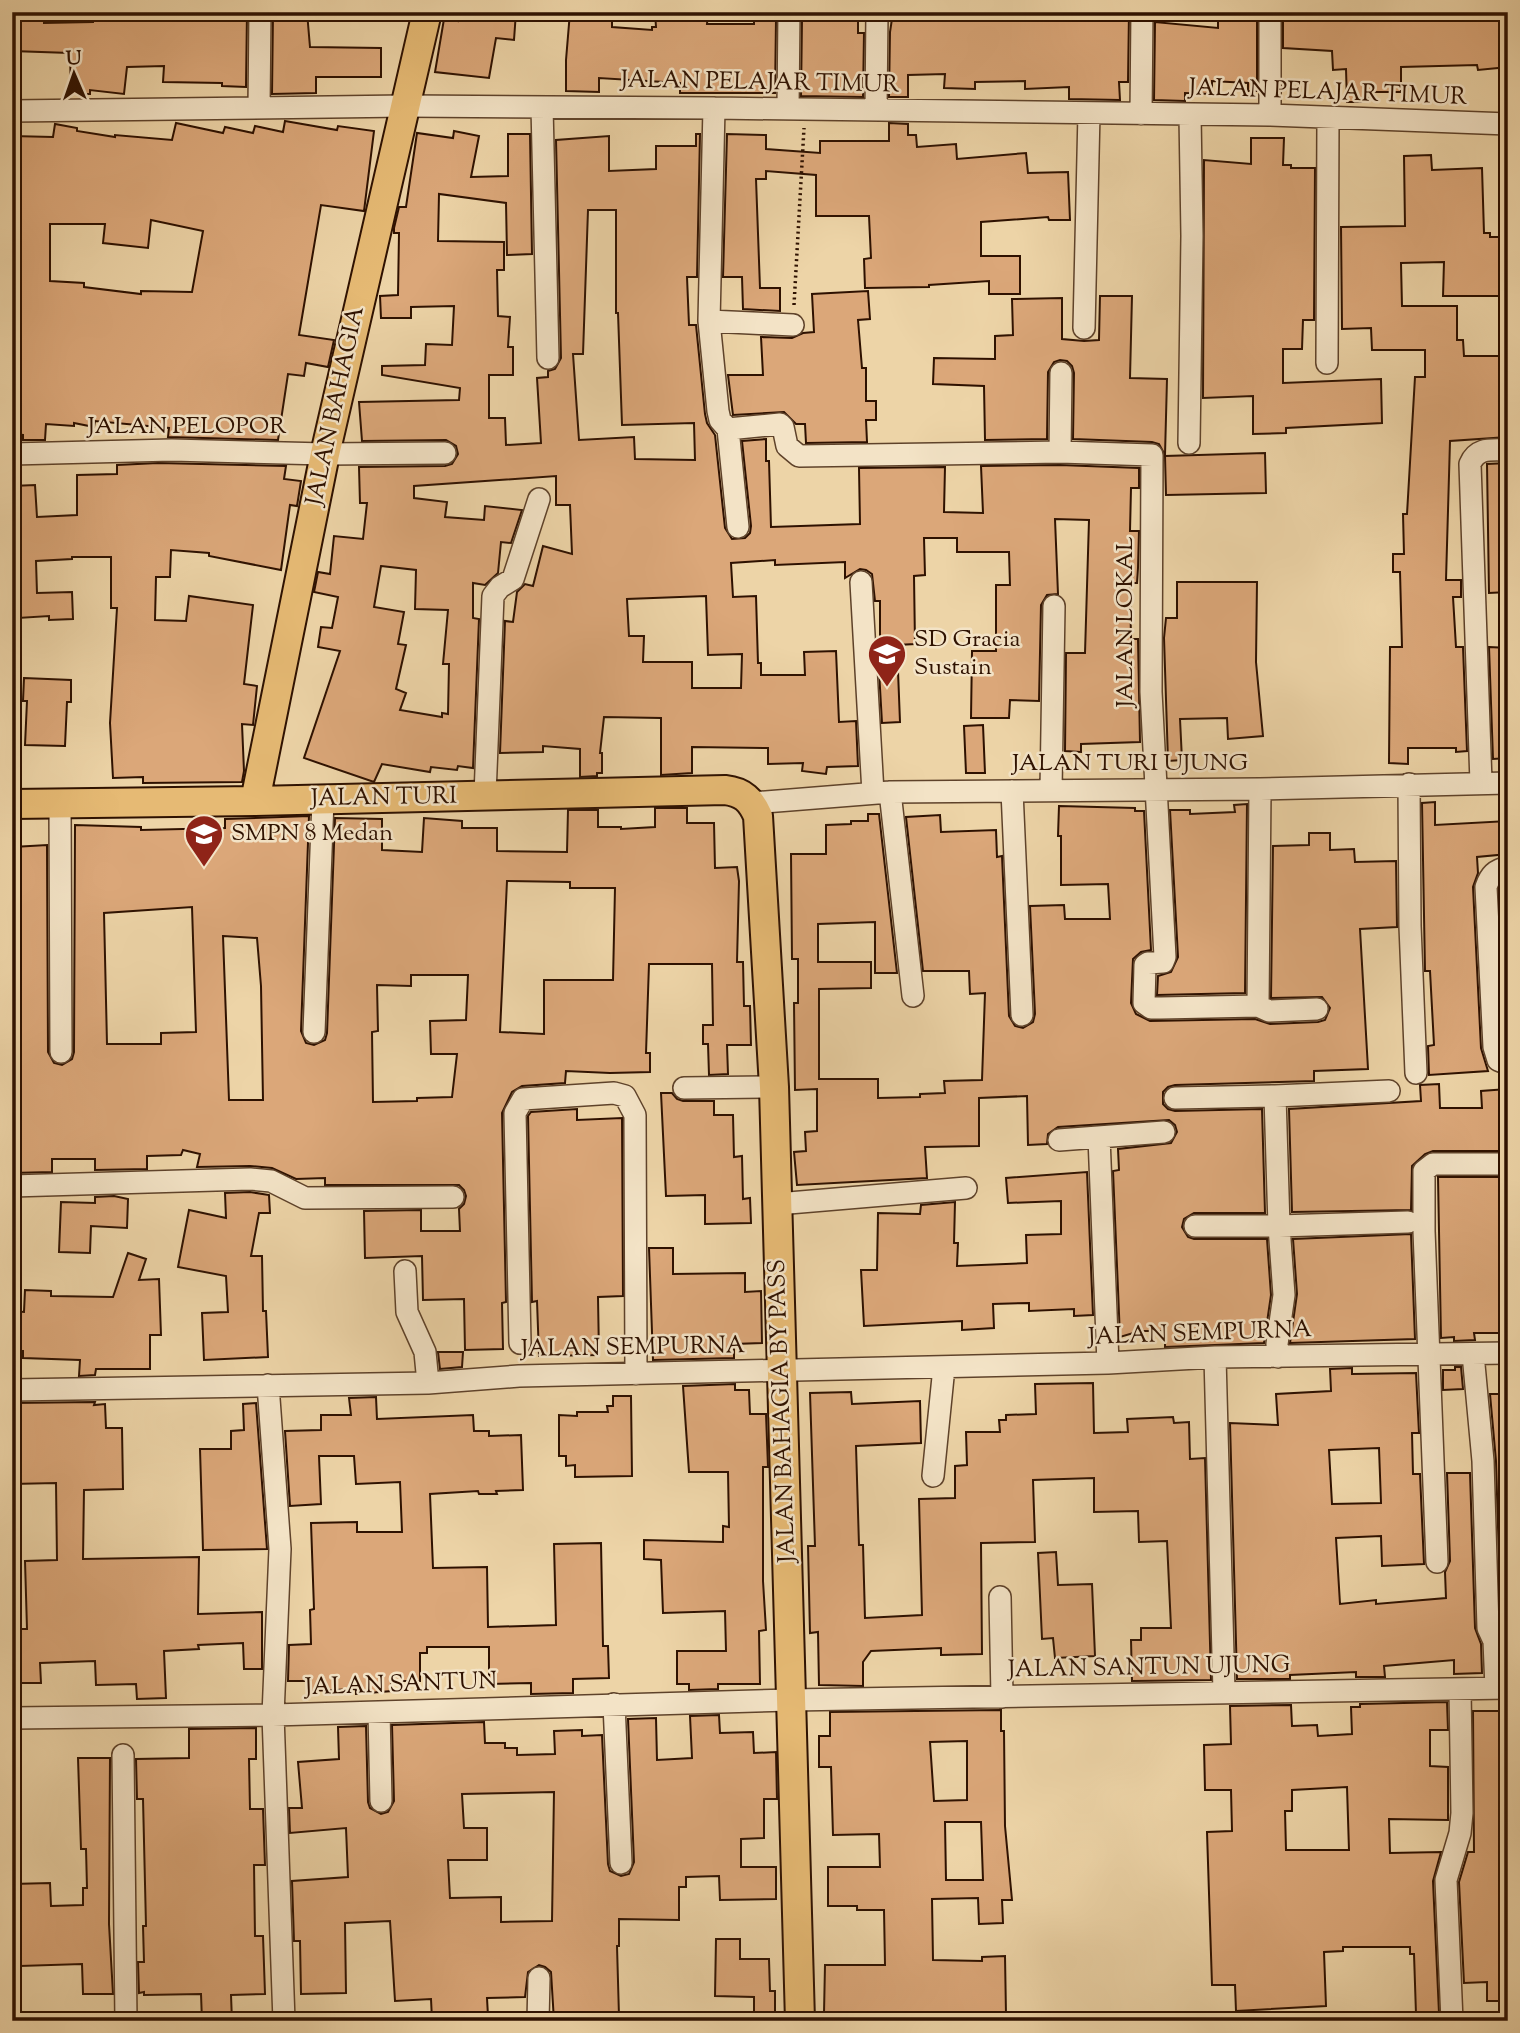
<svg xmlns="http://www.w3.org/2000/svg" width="1520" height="2033" font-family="'Sorts Mill Goudy',serif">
<rect width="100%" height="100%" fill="#edd4a7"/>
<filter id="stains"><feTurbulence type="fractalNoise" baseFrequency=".00286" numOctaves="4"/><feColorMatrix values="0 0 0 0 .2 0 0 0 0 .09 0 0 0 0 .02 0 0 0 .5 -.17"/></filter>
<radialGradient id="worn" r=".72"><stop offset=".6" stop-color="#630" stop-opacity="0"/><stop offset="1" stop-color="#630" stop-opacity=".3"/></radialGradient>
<path fill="#dba779" stroke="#2e1100" stroke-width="2" fill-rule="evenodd" d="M12,12H44V23L93,22V12H247L246,87L222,86V83L163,82L164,66L127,67L124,94L90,90V94H71L70,53L12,51Z
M307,12L310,47L381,48V77H316V93L272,94L273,14Z
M459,12H516L514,40L496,38L489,78L435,72L444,19L458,21Z
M570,12H612V27L652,30V27H656L655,12H708L707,24H754V20H776L775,93H680V83L599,78V92L566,91V60Z
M811,12H858V33H864L863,97L801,96L802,20H811Z
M893,12H1129L1128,82H1119L1120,100L1069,99V87L1025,89V81L975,82V89L944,88L945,74L908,75V97H889L890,32Z
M1242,12H1257V91H1248V83L1212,81V94L1185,93V101L1154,100L1155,22L1218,28V17L1241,18Z
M1283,12H1503L1508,67L1478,70L1477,65L1401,67V92H1369V102H1347L1346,69L1333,70L1332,51L1283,48Z
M285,121L337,130L338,126L374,131L364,211L321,205L299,335L334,340L328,367L306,363L304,376L288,374L278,440L168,437L169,428L95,421L94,427L74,423V426L46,424L45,440H23V435L12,434V215H20L19,170H12V136L53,137L55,124L77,128V131L115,137V135L172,140L176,123L223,133L225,127L253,133L255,126L283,132ZM151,220L203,231L192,292L141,291V294L84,287V283L50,281V224H105L103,243L148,248Z
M889,123L908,124V135H916L917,147L956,144L957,159L1026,153L1028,173L1068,172L1070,220H1049L1048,217L981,222V256H1020V294H989V281L929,285V287L865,288L864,259L871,258L869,216H816V175L766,171V179H756L760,288H780V311L743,309L742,277H723L727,134L766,135V149L820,153V141H889Z
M454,131L479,136L471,177L508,176V134H530L532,254L507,255L506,203L439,194L438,241L504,242V270H497L498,316L510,317L508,347H513V375H489V418H505L506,445L541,443L537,378L548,377V371L555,369L561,358L556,140L609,136V171L656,169V146H696V134H700L697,277H687L689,325H696L705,414L707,423L715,435L725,528L732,539L745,538L750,533L751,526L742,441L766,439V461H769L771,527L860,524L859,468L945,467L944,512L983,513L981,466L1060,465L1139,468V488H1131L1130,531H1139L1138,568L1137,583H1130L1131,639H1138L1140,742L1081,744V752L1065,751L1066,653H1085L1089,520L1055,519L1058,594L1047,595L1041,605L1039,701L1010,700L1009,718H971L972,651H996V585H1010L1009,552H957V538H924L925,575L914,576L915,644L897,645L900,722L882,723L878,653H880V601H875L872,574L866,570L860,569L845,578V562L775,565V560L731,563L733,597L756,596L758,663H761V675H805L804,652L836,651L839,722L856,721L858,766L827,767L826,774L802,771L803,763L768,764V748L692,747V773L661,775V718L604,717L600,753H602V773H597V776L580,777V749L543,746V752L500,753L505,621L513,622L517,592L525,584L533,586L543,546L572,554L570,505H556V476L414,486V498L447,502L445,517L484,520L485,506L522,510L511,543L501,542L498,573L485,585L473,583V618L479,619L473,768L458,766L457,770L431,767L430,772L382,764L374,782L304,758L340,651L318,647L321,627L332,628L338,597L314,592L318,572L330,574L334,536L363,539L367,503H360L359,467L445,466L452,464L458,454L456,446L446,440L362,441L359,402L459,400L460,388L382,375V366L425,365L426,344L452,345L454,306L411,307V318H381L380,296L398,295L399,233H394V228L399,207H406L417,133L453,138ZM588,210H616V313H618L622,425L694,423L695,460L635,459L634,437L579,440L573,354H583ZM381,566L416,570L415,609L448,610L443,664H449L448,714L442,713V717L400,710L406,693L396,689L406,645L398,644L404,612L374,607ZM706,596L708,655L742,654L741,688H692V662H643L644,636H629L627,599Z
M1251,138H1284L1283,165H1291V168H1315L1314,320H1303L1302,349H1283V383L1381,379L1382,423L1286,428V433L1253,434V396L1203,398L1204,160L1251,164Z
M1431,155L1432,170L1482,168L1484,233H1490V237H1508V296H1443L1444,262L1401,263L1402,306H1457V340H1463L1464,356H1508V437L1450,441L1446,580H1461V597H1453L1456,647H1463L1467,751L1456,752V748H1408V764L1389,763L1390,647H1402L1400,572H1393V554H1404L1403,514H1407L1415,377H1425V350H1372L1371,328L1342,329L1341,227L1405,226L1404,156Z
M868,291L870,319L858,320L862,368H866V401H876V420H866L867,442L806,443L805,424H796L784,412L733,415L728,375H763L761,337L792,338L803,333L814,332L812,294Z
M1100,296H1132L1130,378L1167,379L1165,455L1159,444L1152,442L1073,439L1074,373L1072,366L1067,361L1060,360L1054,362L1048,372L1047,439L985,440L984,386L933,384L934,358L995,359V336L1013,335L1012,299L1062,298V339L1084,341L1099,340Z
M1265,453L1266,493L1166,495L1165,456Z
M158,463L286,466L284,479L301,481L297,506L290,505L281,570L209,556V553L171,550L170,577H156L155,620L186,621L189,596L253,605L244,684L257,686L253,725L242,724L244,771L242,782L143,783V777L113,778L110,723L117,608H111V557H72V559L36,561L37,593L72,592L73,619L49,620V616L18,618L17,587H12V486L35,485L37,517L77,515V475L117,474V465Z
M1508,463V592L1489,593L1487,464Z
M1177,582H1257L1256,662L1263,736L1228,739L1227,718L1180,719L1182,760L1168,761L1164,638L1166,618H1177Z
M1489,647L1508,648V758L1493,759Z
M24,678L71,680V702H67L65,746L25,745L27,701H23Z
M983,725L985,773H966L964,726Z
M1435,802V825L1508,821V854L1477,857L1478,873L1473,887L1481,1048L1488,1071L1429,1075L1428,1046L1434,1045L1430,971H1425L1422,803Z
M1247,804L1245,993L1157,995L1158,976L1171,972L1178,957L1170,810H1190V814L1235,812L1234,805Z
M1059,806L1135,808V811H1144L1151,950L1141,952L1133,959L1131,1003L1136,1014L1150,1021L1255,1019L1270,1024L1318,1022L1325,1020L1330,1008L1322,997L1271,998L1273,846L1309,845V833H1330V850L1354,849L1355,862L1396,861L1397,927L1360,929L1368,1069L1314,1071V1081L1175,1085L1168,1087L1163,1092V1104L1168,1109L1175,1111L1262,1109L1265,1213H1194L1184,1219L1182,1227L1188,1237L1194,1239H1267L1271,1295L1264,1343L1165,1347V1331H1140L1120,1337L1113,1171L1119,1170L1118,1149L1171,1143L1177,1132L1175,1125L1169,1120L1058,1127L1048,1134L1047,1144L1028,1145L1027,1096L979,1098V1146L925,1147L927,1178L797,1185L794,1152L806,1151L805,1132L817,1131V1089L795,1090L794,1003H798V959H792L791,854H826V825L851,824V821H868V814H879L897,973H875V922L818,924V962H871V988L819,989V1079H878V1098L920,1097V1094L945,1093L944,1081L982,1080L985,993L970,994L969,971H923L906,817L940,815L941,832L996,830L997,857L1002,856L1009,1016L1015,1026L1023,1028L1033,1022L1035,1014L1030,906L1064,905L1065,919H1110L1108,884L1061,885V836H1058Z
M655,808H687V823H714L715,868L737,867L739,881L737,962H743L744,1006H750L751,1045H727L728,1074L709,1075L708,1044H703V1025H713L712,964H649L646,1053H650V1072L610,1073L566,1071L565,1083L522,1086L512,1092L502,1113L506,1302L502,1303L503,1349L465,1350L464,1299L423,1300L422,1256L365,1258L364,1211L421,1210V1231H460L459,1209L464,1204L466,1196L464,1190L459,1185H325V1178L296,1179L272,1168L250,1166L197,1167L200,1154L183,1150L181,1155L147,1156V1169L95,1170V1159H52V1172L12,1173L13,847L47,845L48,1052L54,1063L62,1065L72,1059L74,1052L75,825L141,827V830L225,828V819L309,816L301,1031L306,1043L314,1045L325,1040L327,1033L335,818L382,819V850L422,852L424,818L462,821V828H497V851L567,852L568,810H598V827H621V829L655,827ZM507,881L570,882V888H615L613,980H544V1034L500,1032ZM192,907L196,1032L161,1033V1044H107L104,913ZM223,936L257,938L261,986L263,1100H229ZM411,975H468L466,1020L430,1021L431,1054H457L452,1097L417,1098V1101L373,1102L372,1032L378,1031L377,985L411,986Z
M1439,1084L1440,1108H1482L1481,1091L1507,1089L1508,1106H1503L1504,1151H1433L1425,1154L1412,1166L1411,1210L1292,1212L1289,1109L1421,1101L1420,1085Z
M661,1093H672L677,1099L683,1101H714V1115H733L734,1157L742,1156L743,1199L750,1198L751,1223L705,1224V1195L666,1196Z
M577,1109V1120L622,1118L623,1296L598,1297L599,1355L539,1356L537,1301L532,1302L528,1116L531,1112Z
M1087,1172L1093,1315L1074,1316V1309L1029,1311V1303L993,1304L994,1328L962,1330V1321L864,1326L861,1270H877L878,1213L920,1214L921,1205L955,1202L954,1243H958L957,1266L1027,1263L1026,1235L1061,1234V1201L1008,1203L1006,1178Z
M1438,1177H1508V1333H1474L1475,1340L1454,1341V1337L1441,1338Z
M250,1192L269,1195L270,1213H259L251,1256H262L263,1311H266L268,1357L204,1360L202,1313L228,1312L226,1276L178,1267L189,1210L226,1218L225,1193Z
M114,1196L128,1199L127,1228L91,1226L90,1253L59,1252L61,1202L95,1203V1197Z
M1411,1234L1415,1339L1290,1343L1297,1294L1293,1239Z
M649,1248H673V1274L745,1273V1292L761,1291L762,1343L734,1344V1358L653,1360Z
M128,1253L146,1259L139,1280L159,1279L161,1335H150V1369H96L95,1375L79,1376L80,1360L23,1358V1351H12V1311L24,1312L25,1290L51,1291V1296L113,1297Z
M438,1352H463L462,1367L440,1369Z
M1455,1367H1461L1463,1389L1443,1390V1370H1455Z
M1352,1368V1374L1416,1373L1419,1433H1412L1413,1474H1420L1424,1564L1382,1566L1381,1536L1336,1538L1340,1604L1376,1600V1604L1446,1598L1445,1572L1450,1561L1447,1473H1470L1475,1628L1481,1644L1482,1673L1454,1674V1660L1384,1666L1385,1677H1356V1672L1290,1675V1679H1237L1230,1423L1278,1425L1276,1394L1331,1391L1330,1369ZM1379,1448L1381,1503L1332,1504L1329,1450Z
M1093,1383L1094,1433L1128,1432L1127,1419L1173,1417L1174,1423L1189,1422L1190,1459L1205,1458L1211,1680L1132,1681L1131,1640H1141V1628H1171L1167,1541L1139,1542L1138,1511L1094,1512V1478L1033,1480L1035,1542L981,1543L982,1654L941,1655V1648L871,1651L863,1662V1686L819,1685L818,1632L810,1633L808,1546H815L810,1393L851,1392L852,1404L920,1401L921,1443L856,1446L859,1545H863L865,1618L922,1615L919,1499L955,1498V1466L967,1465L966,1432H1000L999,1420H1006V1415L1036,1414L1035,1384Z
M735,1384V1390H749L750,1414H766L768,1467H763V1581L766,1630L759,1631L760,1684H718V1689L689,1690V1684H677V1651H726L725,1611L663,1613L661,1560L644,1559V1540L723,1542V1526L729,1527L728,1472H689L683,1386Z
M1490,1394H1508V1655L1507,1640L1501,1625L1496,1461Z
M613,1396H631L632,1476L575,1477V1465L566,1466V1456H559V1415L577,1416V1412H608L607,1406H613Z
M376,1397L377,1419L473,1415L474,1431H489V1436L521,1435L523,1490L496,1491L497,1494H479L478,1491L430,1494L433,1568L487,1567L488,1627L556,1625L554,1544L601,1543L603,1646H608L609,1678L573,1679V1693L531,1694V1683L489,1684V1647H427V1653H420V1681H391L392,1691L356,1694V1689L310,1691V1681H288L289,1645L311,1644L310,1610L314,1609L311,1523L357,1522V1532H402L400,1482L356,1484L354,1456H319L321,1504L290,1506L285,1431L321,1430V1415H351L349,1398Z
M95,1402L94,1405L105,1404L106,1428H122L123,1489L84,1490L83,1559L199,1557L198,1614L262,1612V1669H244L243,1643L198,1645L199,1649L164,1651L166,1698L137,1699L136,1684L96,1685L95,1661L40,1663L41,1683H12V1629H27L25,1561L57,1560L56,1483L12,1484V1403Z
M256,1403L267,1549L203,1550L200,1449H231V1431L244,1430L243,1404Z
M1056,1552L1058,1585L1092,1584L1095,1656L1055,1658L1053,1638L1042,1639L1038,1553Z
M1447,1702L1448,1730H1430V1766L1448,1767V1820L1389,1819L1390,1853L1441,1852L1433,1881L1439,2013L1416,2014L1414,1954H1410V1947H1343V1951L1324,1952L1326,2006L1236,2011L1235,1985H1212L1207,1832L1232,1831L1231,1790H1205L1204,1745L1231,1744L1230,1706L1291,1705L1292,1726L1317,1725L1318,1736L1352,1734L1351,1707H1360V1704ZM1347,1787L1349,1850H1286L1285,1811H1292V1790Z
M1001,1710V1731H1004L1005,1826L1012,1900H1002L1003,1923L979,1924L978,1898L932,1899L933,1960L982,1961V1957L1005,1956L1006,2015L893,2014V2020L858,2021L857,2014L824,2013L825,1965H885L884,1910H857V1906H828V1867H880L879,1834L833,1835L831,1767H819V1736H830V1712ZM967,1741V1800L934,1801L930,1742ZM945,1822H981L983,1880H946Z
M1473,1711H1508L1506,2001H1487V1982L1464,1983L1459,1882L1468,1852H1474Z
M719,1715L720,1733L753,1732L754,1753L776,1752L777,1799H764V1838L741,1839V1867H776V1899L720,1900L719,1876L686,1877V1887H679V1920L619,1919V1946H617L619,2016L585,2018V2021H554L551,1972L545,1967L539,1965L528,1972L525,1997L487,1998L488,2016L432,2020L431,1999L395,2001L390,1921L345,1923L346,1993L301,1994L300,1941H294L292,1881L348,1877L346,1828L290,1833L289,1808H302L298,1762L339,1759L338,1727L366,1726L368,1802L370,1808L381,1814L388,1812L394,1801L392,1725L484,1722L485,1743H505V1748H517V1755L555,1754L554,1731L582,1730V1736L602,1735L608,1864L610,1871L621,1876L629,1874L634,1862L628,1719L656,1718L657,1760L692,1758L690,1716ZM554,1792L552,1921L501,1922V1897L450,1898L448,1860H487V1828H464L462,1794Z
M256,1728V1759H249L250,1809H263L265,1865H254L255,1936H263L265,1994L231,1995L232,2021H202L201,1994L144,1995V1992L139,1993L138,1962H144L143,1926H146L143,1799H137L136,1759L189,1758V1729Z
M78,1758H110L109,1924L113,1994H83L82,1964L20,1966L19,1922L12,1923V1884L50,1883L51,1906L83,1905V1888H87L86,1849H81Z
M716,1939H740V1959H769L770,1991H775V2014L770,2015V2021H754V1997L715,1996Z"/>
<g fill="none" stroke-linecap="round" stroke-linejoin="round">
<g stroke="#5e422a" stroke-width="24">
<path id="minor" d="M1270,12V115
M542,107L548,358
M259,108L260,12
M714,108L709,321L718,411L720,420L728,429L780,424L783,427L787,446L799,456L1060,452L1152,455L1151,692L1165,957L1163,962L1148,963L1145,965L1144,1003L1151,1008H1161L1258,1006
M788,109L789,12
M876,110L877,12
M12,111L405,106L714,108L1270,115L1508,124
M1141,114L1142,12
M709,321L793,325
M1084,328L1089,113
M1327,363L1328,118
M728,429L738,527
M1189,443L1192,236L1190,115
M1060,452L1061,373
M12,454L172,450L325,454L445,453
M861,582L873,793
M1481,783L1470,464C1477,447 1491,450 1508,450
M1409,784L1410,926L1416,1073
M1260,789L1258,1006L1269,1011L1317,1009
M1051,790L1054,606
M1012,791L1022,1015
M890,792L913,996
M485,795L493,596L500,587L513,579L539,499
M60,803L61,1052
M752,803L890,792L1260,789L1508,783
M1508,867C1495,870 1490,875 1486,887L1494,1047L1498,1060L1508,1064
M314,1032L323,800
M684,1088L774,1087
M1175,1098L1275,1096
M1099,1137L1108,1363
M1059,1140L1164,1132
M12,1186L250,1179L271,1181L305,1198L453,1197
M777,1204L966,1188
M1195,1226H1279L1408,1222
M405,1271L407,1312L425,1352L428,1383
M520,1343L515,1113L523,1099L614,1093L625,1096L635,1115L636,1374
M1473,1354L1483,1461L1488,1628L1494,1641L1496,1688
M1215,1357L1224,1692
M1278,1357L1277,1344L1284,1295L1279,1226L1275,1096L1389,1091
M268,1385L280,1549L273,1715L284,2021
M12,1390L428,1383L519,1376L1108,1363L1215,1357L1508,1353
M933,1476L944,1367
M1437,1562L1424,1231V1171L1433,1164H1508
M1000,1597L1002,1697
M614,1704L621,1863
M379,1712L381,1801
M12,1718L273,1715L791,1700L1508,1688
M123,1755L126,2021
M538,2021L539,1978
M1452,2021L1446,1880L1460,1833L1462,1813L1460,1690"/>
</g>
<g stroke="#2e1100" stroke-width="32">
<path id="major" d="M255,801L325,454L427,12
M12,804L255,801L725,790C743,792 751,800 758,816L774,1087L800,2021"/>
</g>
<path stroke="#2e1100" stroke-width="3.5" stroke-dasharray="2 3.5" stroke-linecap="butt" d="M794,305L804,128"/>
<use href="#minor" stroke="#f3e3c6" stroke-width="21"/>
<use href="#major" stroke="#e6ba74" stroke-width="28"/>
</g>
<defs>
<g id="school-pin" transform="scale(2.0125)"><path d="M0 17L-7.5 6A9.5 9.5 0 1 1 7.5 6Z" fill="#8f2418" stroke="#f3e3c6"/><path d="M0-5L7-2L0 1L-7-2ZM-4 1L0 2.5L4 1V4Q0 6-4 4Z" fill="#fff"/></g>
</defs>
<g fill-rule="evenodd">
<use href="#school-pin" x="887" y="654"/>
<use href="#school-pin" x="204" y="834"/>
</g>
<g text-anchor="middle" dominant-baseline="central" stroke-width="5" stroke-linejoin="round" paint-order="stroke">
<g font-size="24" fill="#2e1100" stroke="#f3e3c6">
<text transform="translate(760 83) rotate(1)">JALAN PELAJAR TIMUR</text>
<text transform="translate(1328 93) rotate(2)">JALAN PELAJAR TIMUR</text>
<text transform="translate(336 406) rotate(-78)">JALAN BAHAGIA</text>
<text x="187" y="427">JALAN PELOPOR</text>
<text transform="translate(1126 622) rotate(-90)">JALAN LOKAL</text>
<text x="1130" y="764">JALAN TURI UJUNG</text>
<text transform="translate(384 798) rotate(-1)">JALAN TURI</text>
<text transform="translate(1200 1334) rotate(-2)">JALAN SEMPURNA</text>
<text transform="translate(633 1348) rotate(-1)">JALAN SEMPURNA</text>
<text transform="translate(783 1411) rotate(-92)">JALAN BAHAGIA BY PASS</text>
<text transform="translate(1149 1668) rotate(-1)">JALAN SANTUN UJUNG</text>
<text transform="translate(401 1685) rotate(-2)">JALAN SANTUN</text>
</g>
<g font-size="24" fill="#2e1100" stroke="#f3e3c6" text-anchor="start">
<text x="914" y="640">SD Gracia<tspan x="914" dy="28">Sustain</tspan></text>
<text x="231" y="834">SMPN 8 Medan</text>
</g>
</g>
<rect width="1520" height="2033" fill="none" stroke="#edd4a7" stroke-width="42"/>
<rect x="14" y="14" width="1492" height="2005" fill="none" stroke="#2e1100" stroke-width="3.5"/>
<rect x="21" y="21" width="1478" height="1991" fill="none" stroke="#2e1100" stroke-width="2"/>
<g transform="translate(74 74) rotate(358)" stroke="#f3e3c6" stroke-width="5" paint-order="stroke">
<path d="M0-5L12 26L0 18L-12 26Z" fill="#2e1100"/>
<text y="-10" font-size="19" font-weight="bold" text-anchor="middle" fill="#2e1100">U</text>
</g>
<rect width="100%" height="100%" filter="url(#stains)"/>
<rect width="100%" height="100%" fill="url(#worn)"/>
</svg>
